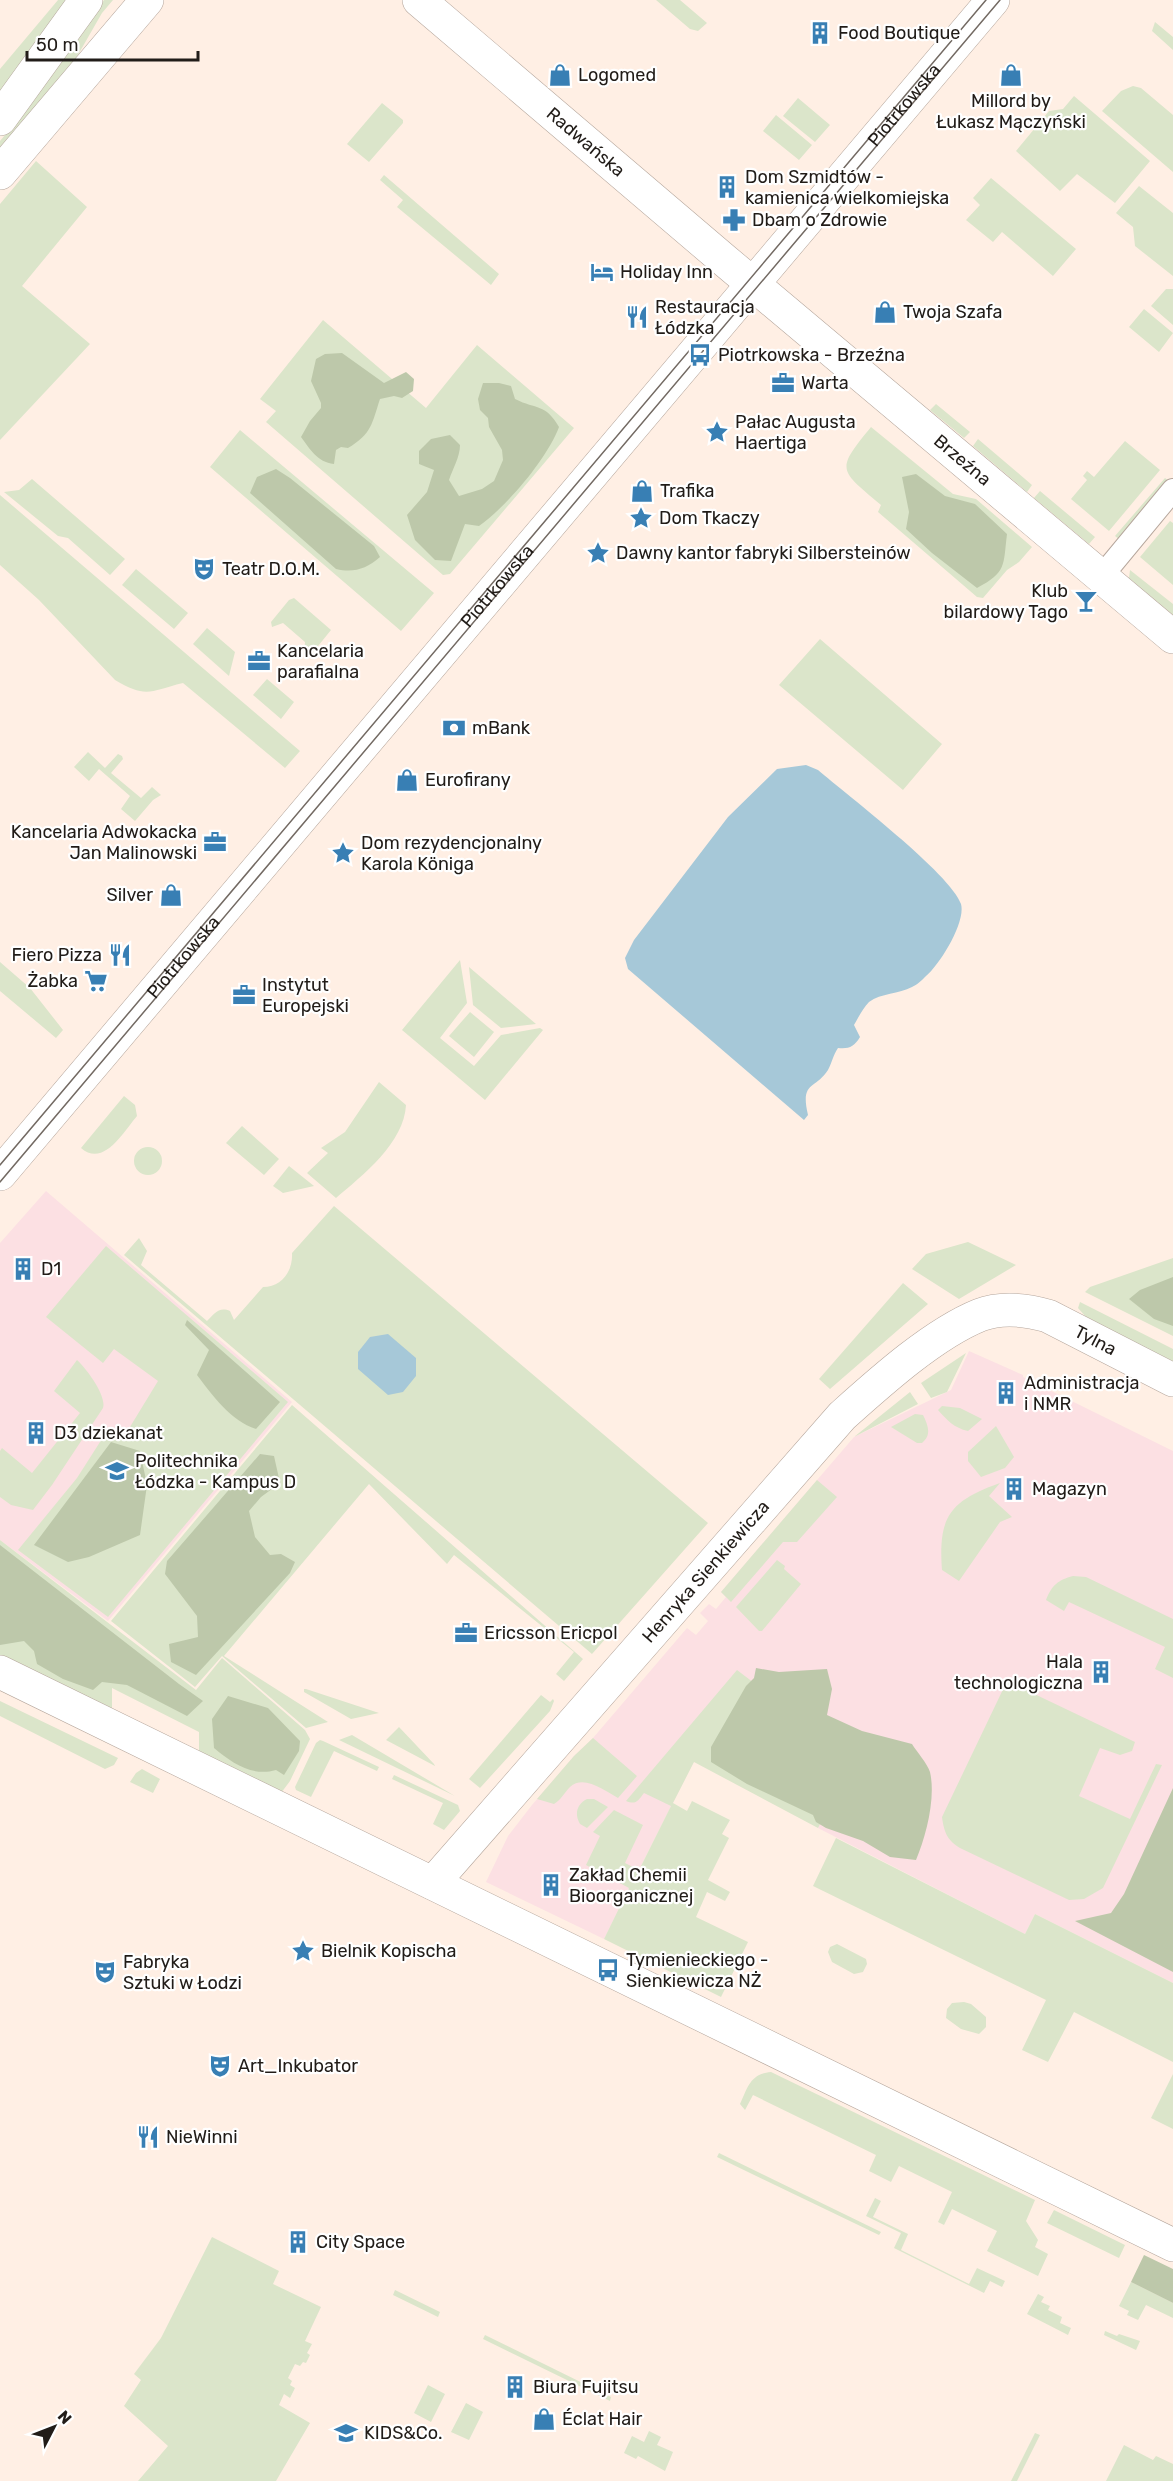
<svg xmlns="http://www.w3.org/2000/svg" width="1173" height="2481" font-family="Rubik,sans-serif">
<rect width="100%" height="100%" fill="#ffefe4"/>
<path fill="#fce0e3" d="M46,1191L292,1402L108,1621L0,1540V1243Z
M969,1351L1023,1375V1377L1173,1451V1983L1035,1914L1025,1934L818,1828L862,1746L694,1761L604,1939L486,1882L508,1836L532,1805L574,1756L593,1738L687,1628L696,1635L708,1621L700,1613L709,1604L716,1609L726,1597L721,1592L854,1437L951,1390Z"/>
<path fill="#dbe5ca" d="M58,0H67L0,96V69Z
M104,0H113L102,13L71,67L0,151V141L21,116Z
M656,0H680L707,23L698,31L690,29Z
M1155,22L1173,37V50L1152,31Z
M1133,86L1141,88L1173,115V172L1102,111L1121,91Z
M1074,96L1150,161L1115,203L1077,174L1060,191L1016,151L1049,111L1063,109Z
M798,98L830,125L815,142L783,116Z
M382,103L403,120V123L369,162L347,144Z
M776,115L812,145L799,160L763,131Z
M36,161L87,207L22,286L90,344L0,440V204Z
M384,175L499,274L491,285L397,207L403,200L380,180Z
M991,178L1076,249L1053,276L1002,232L993,242L966,220L980,205L973,198Z
M1139,186L1173,213V276L1135,246L1133,227L1116,213Z
M1166,289H1173V325L1151,306Z
M1144,309L1173,333L1159,352L1129,327Z
M323,320L426,408L477,345L574,428L450,574L443,575L266,422L276,411L260,399Z
M936,404L970,432L964,438L930,410Z
M871,427L953,494L976,499L1032,547L1019,562L1007,570L983,598L977,597L878,512L881,505C839,469 835,471 871,427Z
M240,430L434,593L401,631L210,467Z
M978,439L1032,485L1027,492L973,446Z
M1125,441L1160,470L1109,531L1071,499L1087,480L1083,476L1087,471L1094,477Z
M1165,478L1170,482L1120,540L1115,536Z
M32,479L125,559L110,575L68,538L58,536L4,492L19,490Z
M1040,491L1095,537L1089,544L1034,498Z
M0,495L300,751L285,768L183,683C150,691 147,699 115,680L39,600L0,565Z
M1170,521L1173,523V585L1140,557Z
M136,569L188,613L174,629L122,585Z
M1130,570L1173,604V615L1129,578Z
M294,598L331,630L310,656L304,654L305,642L283,623L272,627L271,622L289,600Z
M207,628L235,652L229,676L193,644Z
M820,639L942,744L903,790L779,685Z
M267,679L294,702L281,719L253,695Z
M88,752L105,768L118,754L122,756L123,759L111,773L141,798L152,787L161,795L153,800L135,821L121,809L130,796L99,769L89,781L74,767Z
M460,960L467,1003L440,1038L474,1066L501,1035L540,1028L543,1030L485,1100L402,1030Z
M0,962L30,988L63,1030L56,1038L0,991Z
M469,967L536,1024L501,1028L473,1005Z
M470,1012L494,1032L474,1057L449,1036Z
M379,1082L406,1105C404,1143 363,1175 336,1198L307,1173L328,1153L321,1148L345,1132Z
M124,1096L135,1105L137,1116C124,1131 104,1168 81,1148Z
M242,1126L279,1159L264,1175L226,1143Z
M134 1161a14 14 0 1 1 28 0a14 14 0 1 1-28 0Z
M289,1166L314,1186L283,1193L273,1186Z
M334,1206L708,1523L592,1654L124,1255L139,1238L147,1251L141,1265L207,1321C214,1314 219,1306 230,1311L234,1320L263,1287C282,1287 293,1271 292,1253Z
M968,1242L1016,1265L959,1299L912,1269L926,1254Z
M106,1246L288,1402L108,1617L18,1550L77,1478L107,1431L122,1440L158,1381L114,1349L103,1363L46,1317Z
M1173,1258V1336L1085,1292L1090,1287Z
M903,1283L928,1304L830,1389L819,1379Z
M1080,1302L1173,1349V1362L1086,1317L1078,1308Z
M966,1353L947,1392L931,1398L921,1383Z
M77,1360C86,1368 107,1396 103,1408L52,1485L33,1510L11,1505L0,1497V1451L2,1448L32,1473L80,1413L54,1391Z
M910,1392L918,1404L854,1437Z
M292,1405L583,1659L564,1681L556,1674L574,1652L454,1555L447,1564L369,1484L224,1656L328,1722L306,1728L222,1656L195,1687L111,1621Z
M942,1406L960,1408L982,1419L968,1431C954,1428 947,1420 938,1410Z
M915,1414L923,1415C928,1425 932,1435 922,1443H917L891,1427Z
M996,1426L1014,1457L1005,1468L981,1477L968,1461V1452Z
M817,1480L837,1497L797,1542H783L731,1602L721,1592Z
M1000,1483L989,1496L1012,1517L1000,1522L959,1581L942,1570C938,1516 950,1501 1000,1483Z
M0,1540L196,1690L222,1658L305,1730L310,1739L290,1781L281,1793L199,1753V1732L112,1688V1711L0,1656Z
M777,1560L785,1566L784,1569L801,1584L762,1631H759L736,1607Z
M1073,1576L1086,1577L1173,1619V1678L1155,1669L1165,1647L1069,1602L1064,1611L1046,1600C1052,1585 1058,1580 1073,1576Z
M737,1670L786,1707L862,1746L818,1828L694,1762L673,1803L687,1811L692,1801L730,1820L722,1834L729,1838L708,1880L730,1892L725,1901L707,1892L696,1917L748,1942L721,1997L604,1939L629,1888L586,1865L600,1836L593,1832L614,1810L643,1825L625,1863L639,1870L671,1806L644,1793C638,1801 636,1805 626,1801Z
M1007,1681L1135,1742L1132,1751L1120,1755L1100,1748L1079,1796L1130,1819L1156,1764L1162,1765L1103,1888L1084,1899L1069,1900L960,1848C947,1840 944,1832 942,1817Z
M304,1689H306L379,1713L351,1719L304,1692Z
M541,1695L550,1702L553,1699L554,1701L550,1711L480,1788L469,1779Z
M0,1701L118,1758L114,1765L105,1769L0,1716Z
M399,1727L434,1764L435,1766L386,1740Z
M352,1735L455,1796L339,1740Z
M593,1738L637,1776L618,1798C605,1791 584,1774 570,1787C564,1793 561,1800 554,1804L537,1799L574,1756Z
M320,1740L323,1741L379,1767L377,1771L334,1751L311,1797L296,1790L295,1787L316,1743Z
M142,1769L160,1779L153,1793L130,1782L136,1773Z
M394,1775L458,1805L460,1811L444,1830L433,1824L443,1803L392,1779Z
M587,1799H594L608,1807L587,1828L580,1824C574,1814 577,1804 587,1799Z
M836,1838L1025,1934L1035,1914L1173,1983V2062L1074,2012L1048,2062L1022,2050L1046,2000L813,1886Z
M837,1944L866,1959L867,1964L863,1972L854,1974L832,1962L828,1952L830,1947Z
M964,2002L971,2004L986,2017V2027L979,2034L961,2029L946,2018L947,2009L952,2003Z
M771,2072L1035,2200L1026,2221L1038,2240L1035,2247L1048,2254L1038,2276L987,2251L997,2231L952,2209L944,2225L938,2222L952,2192L899,2166L891,2182L869,2171L876,2155L753,2095L745,2110L740,2104C748,2087 750,2074 771,2072Z
M1173,2074V2129L1151,2118Z
M719,2153L881,2232L879,2235L717,2157Z
M875,2198L881,2201L873,2217L908,2234L901,2250L969,2284L977,2268L1005,2281L1002,2287L990,2281L984,2293L894,2248L901,2233L866,2216Z
M1054,2210L1125,2245L1119,2258L1047,2223Z
M212,2237L279,2271L273,2284L321,2307L305,2341L312,2344L307,2353L310,2355L306,2363L303,2362L300,2366L295,2364L288,2378L292,2381L290,2385L295,2388L290,2398L284,2394L279,2405L310,2423L276,2481H138L168,2446L124,2406L141,2380L134,2374L161,2338Z
M1131,2282L1173,2303V2318L1146,2305L1138,2320L1127,2315L1129,2311L1119,2306Z
M395,2290L440,2312L438,2317L393,2295Z
M1038,2294L1044,2297L1041,2302L1050,2306L1048,2310L1062,2317L1060,2323L1071,2328L1068,2335L1027,2314Z
M1105,2331L1117,2336L1119,2334L1140,2341L1136,2350L1104,2335Z
M485,2335L611,2397L610,2401L483,2339Z
M428,2385L445,2394L431,2422L414,2413Z
M466,2403L483,2412L469,2440L451,2432Z
M649,2431L661,2437L657,2445L673,2452L665,2471L638,2456L636,2459L624,2453L632,2436L644,2442Z
M1035,2433L1040,2435L1017,2481H1011Z
M1124,2445L1153,2460L1156,2456L1173,2464V2481H1106Z"/>
<path fill="#bdc8aa" d="M342,353L384,383L406,372L414,379L413,391L402,398L394,396L380,399C372,423 372,434 348,448L341,447L336,450L334,464C317,462 310,449 301,437L310,421L321,408V403L311,381L316,359L325,354Z
M483,383H499L511,386L515,399C537,410 545,403 559,427C547,459 507,506 479,526L465,524L451,561L435,560L415,540L407,515L427,492L434,470L419,464V451L431,439L450,435L460,445C460,457 453,468 449,480L459,496L482,489L494,481L503,460L502,450L489,427L488,418L480,410L478,399Z
M276,469L290,478L374,546L380,557C366,569 354,573 336,569L250,493L257,477Z
M916,474L945,496L975,504L1007,534C1003,566 1007,572 977,588L932,553L906,529L909,512L902,477Z
M1173,1277V1326L1154,1319L1129,1299L1140,1290Z
M187,1320L280,1402L256,1429C231,1421 212,1395 197,1375L209,1350L185,1325Z
M111,1442L140,1451L147,1485L140,1535L89,1557L68,1562L34,1545Z
M260,1454L274,1456L280,1483L261,1497L249,1511L255,1537L270,1555L281,1554L295,1562L290,1573L196,1675L171,1662L169,1644L198,1637L197,1616L165,1574L167,1561Z
M0,1545L179,1684L203,1701L187,1716L127,1685L102,1682L93,1690L63,1679L37,1664L34,1651L24,1641L0,1645Z
M756,1668L779,1672L827,1669L832,1689L827,1715L862,1731L912,1744C917,1752 927,1763 930,1772C936,1798 926,1836 916,1860L890,1857L863,1841L826,1828L816,1822L813,1815L747,1784L711,1762V1747L746,1686L754,1678Z
M228,1696L268,1708L300,1741L299,1751L284,1775L276,1770C252,1777 232,1763 214,1748L212,1719Z
M1173,1788V1972L1075,1921L1111,1913L1124,1894Z
M1144,2255L1173,2269V2303L1131,2282Z"/>
<path fill="#a6c8d8" d="M806,765L818,770C847,795 951,874 961,904C966,922 940,964 926,976C922,980 917,985 912,987C899,994 881,993 869,1002C863,1008 858,1018 854,1025L860,1037C854,1047 849,1049 838,1048C833,1055 832,1063 828,1070C815,1090 800,1081 808,1115L804,1120L628,969L625,958L634,940L728,817L777,769Z
M388,1334L416,1358V1376L403,1392L388,1395L358,1369V1352L370,1337Z"/>
<g fill="none" stroke-linecap="round" stroke-linejoin="round">
<g stroke="#b5a69c" stroke-width="24">
<path id="street" d="M1101,577L1173,490"/>
</g>
<g stroke="#b5a69c" stroke-width="34">
<g id="secondary">
<path id="s1" d="M419,0L723,259L1173,637"/>
<path d="M0,119L86,0"/>
<path d="M0,173L147,0"/>
<path id="s2" d="M0,1174L993,0"/>
<path d="M0,1672L1173,2245"/>
<path id="s3" d="M433,1883L842,1416C880,1382 933,1334 980,1315C1001,1307 1027,1310 1048,1316L1173,1380"/>
</g>
</g>
<use href="#street" stroke="#fff" stroke-width="22"/>
<use href="#secondary" stroke="#fff" stroke-width="33"/>
<path stroke="#736a63" stroke-width="1.5" d="M0,1165L986,0
M0,1182L1000,0"/>
</g>
<defs>
<g id="building-bare" transform="scale(1.8)"><path d="M-4-6H4V6H1V3H-1V6H-4ZM-2.5-4.3h1.7v1.8h-1.7ZM.8-4.3h1.7v1.8H.8ZM-2.5-1h1.7V.8h-1.7ZM.8-1h1.7V.8H.8Z" fill="#387fb4" stroke="#fff" stroke-width="2.5" paint-order="stroke"/></g>
<g id="shop-bare" transform="scale(1.8)"><path d="M-5-2.5h2.3a2.7 3.5 0 0 1 5.4 0H5L5.5 6h-11ZM-1.5-2.5h3a1.5 2.3 0 0 0-3 0Z" fill="#387fb4" stroke="#fff" stroke-width="2.5" paint-order="stroke"/></g>
<g id="pharmacy-bare" transform="scale(1.8)"><path d="M-2-6h4v4h4v4h-4v4h-4v-4h-4v-4h4Z" fill="#387fb4" stroke="#fff" stroke-width="2.5" paint-order="stroke"/></g>
<g id="hotel-bare" transform="scale(1.8)"><path d="M-6-4.5h1.5V1H6V5H4.5V3h-9V5H-6ZM-4 0a1.8 1.8 0 1 1 3.6 0ZM.5 0V-2.5h3Q6-2.5 6 0Z" fill="#387fb4" stroke="#fff" stroke-width="2.5" paint-order="stroke"/></g>
<g id="restaurant-bare" transform="scale(1.8)"><path d="M-5-6h1v4h1v-4h1v4h1v-4h1v5L-1.5 .5V6h-2V.5L-5-1ZM5-6V6H3V1.5H1.5Q1.5-4 5-6Z" fill="#387fb4" stroke="#fff" stroke-width="2.5" paint-order="stroke"/></g>
<g id="bus-bare" transform="scale(1.8)"><path d="M-5-6H5V4H4V6H2V4H-2V6H-4V4H-5ZM-3.5-4V0h7V-4ZM-3.5 1.2v1.5H-2V1.2ZM2 1.2v1.5H3.5V1.2Z" fill="#387fb4" stroke="#fff" stroke-width="2.5" paint-order="stroke"/></g>
<g id="office-bare" transform="scale(1.8)"><path d="M-6-3h4V-5.5h4V-3h4V5H-6ZM-1-4.5V-3h2v-1.5ZM-6 0V1H6V0Z" fill="#387fb4" stroke="#fff" stroke-width="2.5" paint-order="stroke"/></g>
<g id="sight-bare" transform="scale(1.8)"><path d="M0-6L1.8-2.2L6-1.7L2.9 1.2L3.7 5.4L0 3.3L-3.7 5.4L-2.9 1.2L-6-1.7L-1.8-2.2Z" fill="#387fb4" stroke="#fff" stroke-width="2.5" paint-order="stroke"/></g>
<g id="theatre-bare" transform="scale(1.8)"><path d="M-5-5.5Q0-4 5-5.5V0Q5 5 0 6Q-5 5-5 0ZM-3.3-2.5H-1v1.5H-3.3ZM1-2.5H3.3v1.5H1ZM-2.8 1Q0 5.5 2.8 1Z" fill="#387fb4" stroke="#fff" stroke-width="2.5" paint-order="stroke"/></g>
<g id="bar-bare" transform="scale(1.8)"><path d="M-6-5H6L.8 .8V4.5H3.5V6h-7V4.5H-.8V.8Z" fill="#387fb4" stroke="#fff" stroke-width="2.5" paint-order="stroke"/></g>
<g id="bank-bare" transform="scale(1.8)"><path d="M-6-4H6V4H-6ZM0-2.3a2.3 2.3 0 1 0 0 4.6a2.3 2.3 0 1 0 0-4.6Z" fill="#387fb4" stroke="#fff" stroke-width="2.5" paint-order="stroke"/></g>
<g id="supermarket-bare" transform="scale(1.8)"><path d="M-6-5.5h2.5l.6 2H6L4.5 2H-2.5L-4.4-4H-6ZM-1.5 3.2a1.3 1.3 0 1 0 .1 0ZM3 3.2a1.3 1.3 0 1 0 .1 0Z" fill="#387fb4" stroke="#fff" stroke-width="2.5" paint-order="stroke"/></g>
<g id="university-bare" transform="scale(1.8)"><path d="M0-5L7-2L0 1L-7-2ZM-4 1L0 2.5L4 1V4Q0 6-4 4Z" fill="#387fb4" stroke="#fff" stroke-width="2.5" paint-order="stroke"/></g>
<g id="school-bare" transform="scale(1.8)"><path d="M0-5L7-2L0 1L-7-2ZM-4 1L0 2.5L4 1V4Q0 6-4 4Z" fill="#387fb4" stroke="#fff" stroke-width="2.5" paint-order="stroke"/></g>
</defs>
<g fill-rule="evenodd">
<use href="#building-bare" x="820" y="33"/>
<use href="#shop-bare" x="560" y="75"/>
<use href="#shop-bare" x="1011" y="75"/>
<use href="#building-bare" x="727" y="187"/>
<use href="#pharmacy-bare" x="734" y="220"/>
<use href="#hotel-bare" x="602" y="272"/>
<use href="#shop-bare" x="885" y="312"/>
<use href="#restaurant-bare" x="637" y="317"/>
<use href="#bus-bare" x="700" y="355"/>
<use href="#office-bare" x="783" y="383"/>
<use href="#sight-bare" x="717" y="432"/>
<use href="#shop-bare" x="642" y="491"/>
<use href="#sight-bare" x="641" y="518"/>
<use href="#sight-bare" x="598" y="553"/>
<use href="#theatre-bare" x="204" y="569"/>
<use href="#bar-bare" x="1086" y="601"/>
<use href="#office-bare" x="259" y="661"/>
<use href="#bank-bare" x="454" y="728"/>
<use href="#shop-bare" x="407" y="780"/>
<use href="#office-bare" x="215" y="842"/>
<use href="#sight-bare" x="343" y="853"/>
<use href="#shop-bare" x="171" y="895"/>
<use href="#restaurant-bare" x="120" y="955"/>
<use href="#supermarket-bare" x="96" y="981"/>
<use href="#office-bare" x="244" y="995"/>
<use href="#building-bare" x="23" y="1269"/>
<use href="#building-bare" x="1006" y="1393"/>
<use href="#building-bare" x="36" y="1433"/>
<use href="#university-bare" x="117" y="1471"/>
<use href="#building-bare" x="1014" y="1489"/>
<use href="#office-bare" x="466" y="1633"/>
<use href="#building-bare" x="1101" y="1672"/>
<use href="#building-bare" x="551" y="1885"/>
<use href="#sight-bare" x="303" y="1951"/>
<use href="#bus-bare" x="608" y="1970"/>
<use href="#theatre-bare" x="105" y="1972"/>
<use href="#theatre-bare" x="220" y="2066"/>
<use href="#restaurant-bare" x="148" y="2137"/>
<use href="#building-bare" x="298" y="2242"/>
<use href="#building-bare" x="515" y="2387"/>
<use href="#shop-bare" x="544" y="2419"/>
<use href="#school-bare" x="346" y="2433"/>
</g>
<g text-anchor="middle" dominant-baseline="central" stroke-width="4.5" stroke-linejoin="round" paint-order="stroke">
<g font-size="18" fill="#211c18" stroke="#fff" text-anchor="start">
<text x="838" y="33">Food Boutique</text>
<text x="578" y="75">Logomed</text>
<text x="1011" y="101" text-anchor="middle">Millord by<tspan x="1011" dy="21">Łukasz Mączyński</tspan></text>
<text x="745" y="177">Dom Szmidtów -<tspan x="745" dy="21">kamienica wielkomiejska</tspan></text>
<text x="752" y="220">Dbam o Zdrowie</text>
<text x="620" y="272">Holiday Inn</text>
<text x="655" y="307">Restauracja<tspan x="655" dy="21">Łódzka</tspan></text>
<text x="903" y="312">Twoja Szafa</text>
<text x="718" y="355">Piotrkowska - Brzeźna</text>
<text x="801" y="383">Warta</text>
<text x="735" y="422">Pałac Augusta<tspan x="735" dy="21">Haertiga</tspan></text>
<text x="660" y="491">Trafika</text>
<text x="659" y="518">Dom Tkaczy</text>
<text x="616" y="553">Dawny kantor fabryki Silbersteinów</text>
<text x="222" y="569">Teatr D.O.M.</text>
<text x="1068" y="591" text-anchor="end">Klub<tspan x="1068" dy="21">bilardowy Tago</tspan></text>
<text x="277" y="651">Kancelaria<tspan x="277" dy="21">parafialna</tspan></text>
<text x="472" y="728">mBank</text>
<text x="425" y="780">Eurofirany</text>
<text x="197" y="832" text-anchor="end">Kancelaria Adwokacka<tspan x="197" dy="21">Jan Malinowski</tspan></text>
<text x="361" y="843">Dom rezydencjonalny<tspan x="361" dy="21">Karola Königa</tspan></text>
<text x="153" y="895" text-anchor="end">Silver</text>
<text x="102" y="955" text-anchor="end">Fiero Pizza</text>
<text x="78" y="981" text-anchor="end">Żabka</text>
<text x="262" y="985">Instytut<tspan x="262" dy="21">Europejski</tspan></text>
<text x="41" y="1269">D1</text>
<text x="1024" y="1383">Administracja<tspan x="1024" dy="21">i NMR</tspan></text>
<text x="54" y="1433">D3 dziekanat</text>
<text x="135" y="1461">Politechnika<tspan x="135" dy="21">Łódzka - Kampus D</tspan></text>
<text x="1032" y="1489">Magazyn</text>
<text x="484" y="1633">Ericsson Ericpol</text>
<text x="1083" y="1662" text-anchor="end">Hala<tspan x="1083" dy="21">technologiczna</tspan></text>
<text x="569" y="1875">Zakład Chemii<tspan x="569" dy="21">Bioorganicznej</tspan></text>
<text x="321" y="1951">Bielnik Kopischa</text>
<text x="626" y="1960">Tymienieckiego -<tspan x="626" dy="21">Sienkiewicza NŻ</tspan></text>
<text x="123" y="1962">Fabryka<tspan x="123" dy="21">Sztuki w Łodzi</tspan></text>
<text x="238" y="2066">Art_Inkubator</text>
<text x="166" y="2137">NieWinni</text>
<text x="316" y="2242">City Space</text>
<text x="533" y="2387">Biura Fujitsu</text>
<text x="562" y="2419">Éclat Hair</text>
<text x="364" y="2433">KIDS&amp;Co.</text>
</g>
<g font-size="18" fill="#211c18" stroke="#fff">
<text stroke="none"><textPath href="#s2" startOffset="1400">Piotrkowska</textPath></text>
<text stroke="none"><textPath href="#s1" startOffset="219">Radwańska</textPath></text>
<text stroke="none"><textPath href="#s1" startOffset="712">Brzeźna</textPath></text>
<text stroke="none"><textPath href="#s2" startOffset="770">Piotrkowska</textPath></text>
<text stroke="none"><textPath href="#s2" startOffset="284">Piotrkowska</textPath></text>
<text stroke="none"><textPath href="#s3" startOffset="915">Tylna</textPath></text>
<text stroke="none"><textPath href="#s3" startOffset="414">Henryka Sienkiewicza</textPath></text>
</g>
</g>
<g transform="translate(54 2427) rotate(48)" stroke="#ffffff" stroke-width="4.5" paint-order="stroke">
<path d="M0-4.5L10 22L0 15L-10 22Z" fill="#211c18"/>
<text y="-9" font-size="16" font-weight="bold" text-anchor="middle" fill="#211c18">N</text>
</g>
<path d="M27 51v9h171v-9" fill="none" stroke="#211c18" stroke-width="3"/>
<text x="36" y="51" font-size="18" fill="#211c18" stroke="#ffffff" stroke-width="4.5" paint-order="stroke">50 m</text>
</svg>
